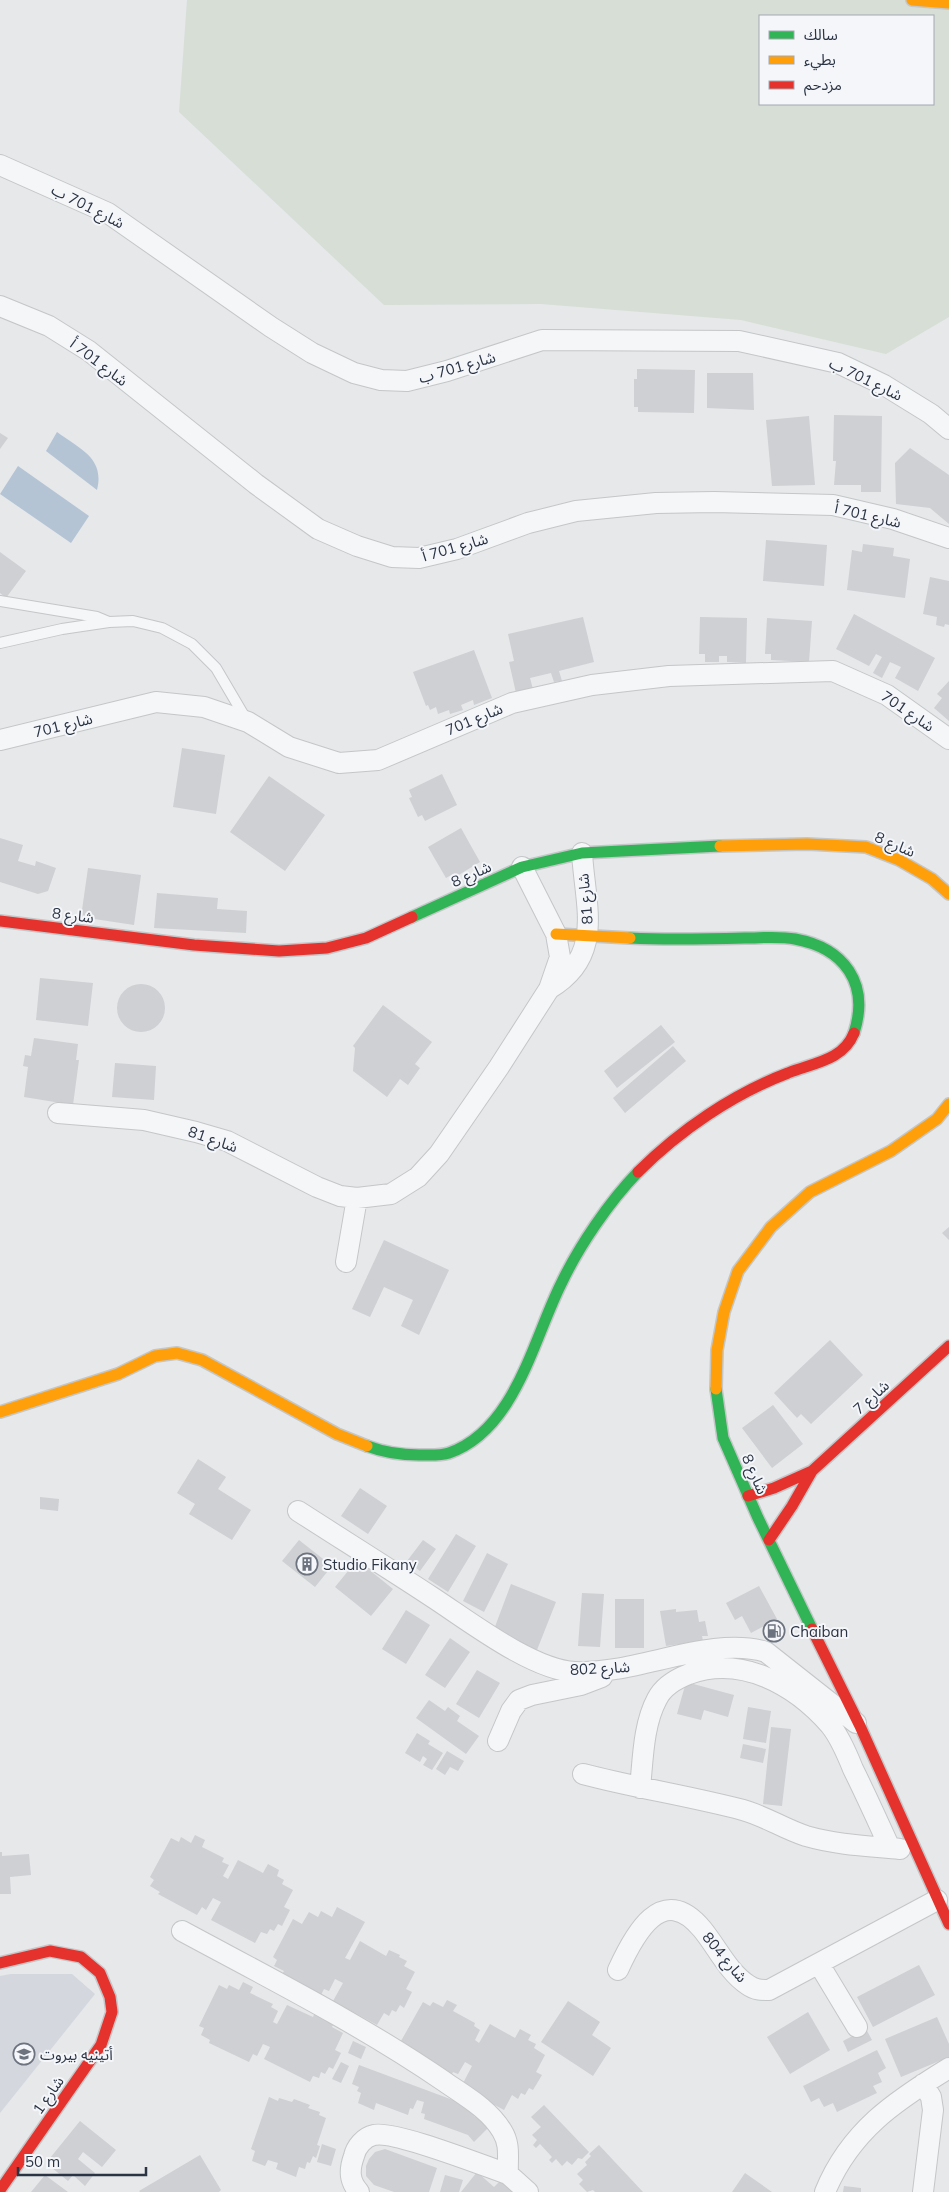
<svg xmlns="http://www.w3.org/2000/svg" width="949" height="2192" font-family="Mulish,'Noto Sans Arabic',sans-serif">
<rect width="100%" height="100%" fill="#e6e8ea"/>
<path fill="#d4d7dd" d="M11,1974H72L95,1994L0,2113V1976Z"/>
<path fill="#d6ded6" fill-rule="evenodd" d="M187,0H949V317L886,354L741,320L541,304L384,305L179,112ZM760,16H933V104H760Z"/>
<path fill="#b4c4d5" d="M57,432C80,449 105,458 97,490L46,451Z
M18,466L89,516L71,543L0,494Z"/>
<path fill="#ced0d3" d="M637,369L695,370L694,413L638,412V407H634V379H637Z
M707,373H753L754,410L707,408Z
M834,415L882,416L881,492H861V485H834L836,461H833Z
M809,416L815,485L772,486L766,420Z
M0,433L8,438L0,449Z
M910,448L949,475V524L930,508L896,504L895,463Z
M766,540L827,545L824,586L763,581Z
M863,544L894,548L893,556L910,559L905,598L847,590L852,550L862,552Z
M0,552L26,571L6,598L0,593Z
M930,577L949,581V625L945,624L944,627L936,625L937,617L923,614Z
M854,614L935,658L918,691L895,678L901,667L890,662L882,678L873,673L882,657L876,654L869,666L836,649Z
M583,617L594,662L559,671L562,681L554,682L551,673L530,678L533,689L516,693L509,662L514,661L508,634Z
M700,617L747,618L746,663L727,662V656H719V662H705V654H699Z
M767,618L812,621L809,662L771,660V654H765Z
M474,650L492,698L474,705L473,700L461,705L463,710L450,714L449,710L438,714L436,707L430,710L428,705L426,706L413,672Z
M949,681V721L934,708L942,698L937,694Z
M182,748L225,755L216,814L173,807Z
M442,774L457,805L425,821L422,815L418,817L409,798L412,797L409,790Z
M269,776L325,815L285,871L230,832Z
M461,828L480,862L457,876L455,873L446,878L428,847Z
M0,838L23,845L18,861L35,866L36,861L56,868L48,891L38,894L0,882Z
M88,868L141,875L134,925L81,917Z
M157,893L218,898L217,909L247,911L246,933L154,928Z
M40,978L93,983L88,1026L36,1020Z
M117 1008a24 24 0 1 1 48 0a24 24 0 1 1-48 0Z
M383,1005L432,1042L415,1064L420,1068L408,1085L400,1079L387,1097L353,1071L355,1048L353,1046Z
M661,1025L675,1042L617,1088L604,1071Z
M34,1038L78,1044L76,1060H79L73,1105L24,1097L28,1067L23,1066L25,1055L31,1056Z
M673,1046L686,1061L625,1113L613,1098Z
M115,1063L156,1066L154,1100L112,1097Z
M949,1227V1240L942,1233Z
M384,1240L449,1270L419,1335L401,1326L413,1300L384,1287L370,1317L352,1309Z
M830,1340L863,1375L811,1424L801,1414L797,1418L774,1393Z
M773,1405L803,1444L772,1468L742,1428Z
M198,1459L226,1477L218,1489L251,1510L232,1540L189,1514L195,1504L177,1493Z
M360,1488L387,1506L368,1534L341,1516Z
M40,1497L59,1499L58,1511L40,1509Z
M456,1534L476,1546L448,1592L428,1579Z
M299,1540L332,1566L315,1587L282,1561Z
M423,1540L436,1549L420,1571L407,1561Z
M487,1553L508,1564L484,1612L463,1601Z
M357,1560L393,1589L371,1616L335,1587Z
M511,1584L556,1602L537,1650L493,1632Z
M759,1586L777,1619L751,1633L742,1616L735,1620L726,1603Z
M582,1593L604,1594L600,1647L578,1646Z
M615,1599H644V1648H615Z
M676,1609V1612L697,1610L699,1622L705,1621L708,1636H702L703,1641L666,1646L660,1611Z
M406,1610L430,1625L406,1664L382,1649Z
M450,1638L470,1652L445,1688L425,1675Z
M477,1670L500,1683L479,1718L456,1704Z
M686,1682L734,1695L728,1717L704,1710L701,1720L677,1714Z
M429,1700L445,1711L448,1707L460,1716L457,1721L479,1736L466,1754L416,1718Z
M748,1707L771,1711L766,1743L743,1739Z
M771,1727L791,1729L782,1806L763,1804Z
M417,1733L430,1741L428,1744L443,1753L432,1770L423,1765L427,1759L423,1756L420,1762L405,1753Z
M743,1744L766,1749L763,1763L740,1758Z
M447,1751L464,1761L458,1771L450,1767L445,1775L436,1769Z
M195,1835L205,1840L202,1847L224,1858L222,1862L229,1865L223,1876L228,1879L238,1860L263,1873L268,1864L279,1870L277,1876L284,1880L282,1884L293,1890L284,1907L290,1910L282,1926L278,1924L274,1931L270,1929L267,1934L261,1932L255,1943L211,1920L221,1902L213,1898L206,1910L202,1907L197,1915L158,1894L160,1892L150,1886L154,1880L150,1877L171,1838L179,1842L181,1837L191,1843Z
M0,1852H2V1856L29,1854L31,1875L10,1877L11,1894H0Z
M337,1907L365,1922L345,1958L350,1960L360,1941L386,1956L389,1950L400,1955L399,1957L407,1961L404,1966L415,1972L406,1989L412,1992L404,2008L400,2005L396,2012L392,2010L389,2016L384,2013L377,2025L333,2001L343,1983L335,1979L329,1991L324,1989L320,1997L281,1976L284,1971L274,1966L277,1960L273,1957L293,1919L302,1924L309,1912L318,1917L321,1911L332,1917Z
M919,1965L935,1995L873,2027L857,1997Z
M243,1982L253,1987L250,1993L273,2004L271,2007L278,2011L273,2022L277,2024L287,2005L313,2017L317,2008L334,2023L332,2027L343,2033L335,2050L341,2053L333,2069L329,2067L325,2074L321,2072L319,2078L313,2076L310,2082L264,2059L270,2047L263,2044L257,2056L253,2054L249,2062L209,2043L210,2040L201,2035L204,2028L199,2026L219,1985L227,1989L229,1985L239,1990Z
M447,2000L457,2005L453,2011L475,2023L474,2026L480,2030L475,2040L479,2043L490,2024L515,2038L520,2029L531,2035L528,2040L536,2044L534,2048L545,2055L536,2072L542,2075L533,2090L529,2088L525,2095L521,2093L518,2099L512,2095L504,2110L461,2087L472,2066L465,2062L458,2074L453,2072L449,2080L402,2051L406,2044L401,2041L423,2002L430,2006L433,2002L443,2007Z
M568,2001L600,2022L592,2035L611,2048L593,2076L541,2042Z
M808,2012L830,2050L790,2074L767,2037Z
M937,2017L949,2044V2057L901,2077L885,2039Z
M866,2029L872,2040L848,2052L843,2041Z
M353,2041L366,2047L361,2059L348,2053Z
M877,2050L886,2068L878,2073L882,2082L873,2086L877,2093L837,2112L833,2103L824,2107L819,2098L811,2102L803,2086Z
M341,2062L349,2066L341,2083L332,2079Z
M359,2065L477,2109L474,2117L480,2111L493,2123L474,2142L468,2135L424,2119L425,2114L421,2113L424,2102L417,2100L413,2109L410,2108L408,2115L376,2103L374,2110L358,2103L361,2093L357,2091L359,2087L352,2084Z
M269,2097L278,2101L279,2098L292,2102L294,2099L310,2105L308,2108L320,2112L319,2115L326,2118L317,2145L320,2146L316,2158L313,2156L310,2163L307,2162L305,2169L299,2167L296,2177L276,2169L278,2163L268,2160L265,2166L252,2161L255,2151L251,2149Z
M544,2105L589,2152L582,2159L578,2158L572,2165L567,2161L562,2166L556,2159L552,2163L549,2160L552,2157L540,2144L536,2148L533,2145L537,2140L532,2135L541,2127L531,2117Z
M80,2121L116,2150L102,2167L83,2152L78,2159L95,2173L85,2186L73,2175L68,2181L46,2163Z
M322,2144L336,2149L331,2166L317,2162Z
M599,2145L643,2192H595L593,2190L587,2192L579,2184L583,2180L577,2174L587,2165L585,2162L591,2156L589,2154Z
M385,2149L437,2168L429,2192H394L374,2185L366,2176V2166L369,2159L375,2152Z
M200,2155L221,2190L219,2192H140L139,2191Z
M477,2172L494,2187L503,2178L518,2192H461Z
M745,2173L772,2192H732Z
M45,2175L68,2192H31Z
M445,2175L463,2180L459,2192H440Z
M844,2186L861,2188V2192H843Z"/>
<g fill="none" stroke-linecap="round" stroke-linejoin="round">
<g stroke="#c4c6c8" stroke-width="12">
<path id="lane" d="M0,601L97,617L109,622
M0,643L62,629L109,622L133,621L162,628L192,644L216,668L246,719"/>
</g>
<g stroke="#c4c6c8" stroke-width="22">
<path id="street" d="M0,165L108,213L271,327L312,353L354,373L381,380L407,381L447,371L542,340L739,341L838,363L884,385L931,414L949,429
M0,306L49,326L89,351L256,484L318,529L357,546L392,557L419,558L457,549L528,523L576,511L656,503L714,502L833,505L893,519L949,538
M0,740L156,702L204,707L248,722L289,747L339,763L378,760L512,703L592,685L669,676L833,671L887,695L949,739
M549,989C605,956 585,906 582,853
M58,1113L144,1120L196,1132L227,1141L317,1187L340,1196L357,1198L391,1194L418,1177L439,1154L499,1067L549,989L560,957L556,934L522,867
M346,1262L357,1198
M298,1511C343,1540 388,1568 432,1597C469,1621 532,1670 575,1672C636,1675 710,1635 766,1652L856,1723
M498,1741L511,1711L519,1700L532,1695L581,1685L602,1677
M583,1774C636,1788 690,1796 743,1810C765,1816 784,1829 806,1836C837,1845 869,1846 900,1849
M640,1788C643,1760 643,1725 657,1699C663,1687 676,1679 689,1674C742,1655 795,1685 830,1725C840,1737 847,1754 853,1769C866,1795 878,1822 890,1848
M182,1931C271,1979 362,2025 445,2082C465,2096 489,2109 502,2131C511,2145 507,2159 508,2174C484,2166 394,2130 374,2135C364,2137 356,2147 354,2156C349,2170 349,2181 359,2192
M819,1964L857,2027
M618,1970C634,1935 662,1881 702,1929C717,1947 728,1972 748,1985C755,1990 761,1990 769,1990L937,1900
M508,2174L528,2192
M825,2192C850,2131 895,2101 949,2068
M923,2192L933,2110L931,2097L923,2084"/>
</g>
<g stroke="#c4c6c8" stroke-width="14">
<path id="fast" d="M412,917L522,867L582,853L720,846
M630,938C668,940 707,939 745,938C761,938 779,936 795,939C844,948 870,983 854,1033
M716,1389L723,1438L758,1518L812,1629
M367,1446C383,1452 401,1455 419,1455C428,1455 440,1456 449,1453C515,1430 533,1340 561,1284C579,1246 609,1202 638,1172"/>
</g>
<g stroke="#c4c6c8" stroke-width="14">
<path id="slow" d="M912,0L949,3
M720,846L807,844L866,847L899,860L932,879L949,894
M556,934L630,938
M716,1389L717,1350L724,1312L738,1271L771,1227L810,1192L891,1151L937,1119L949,1104
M0,1412L118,1374L155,1356L177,1353L202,1360L337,1434L367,1446"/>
</g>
<g stroke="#c4c6c8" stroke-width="14">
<path id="jam" d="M0,921L194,945L279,951L327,948L366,938L412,917
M638,1172C680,1130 733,1094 788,1073C812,1063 843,1061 854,1033
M748,1496L774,1488L812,1471
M769,1540L792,1506L812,1471L949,1346
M812,1629L860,1726L949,1924
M0,1963L50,1951L81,1957L100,1973L110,1997L112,2012L101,2045L0,2190"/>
</g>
<use href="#lane" stroke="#f5f6f7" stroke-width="10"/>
<use href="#street" stroke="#f5f6f7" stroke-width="20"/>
<use href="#fast" stroke="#30b455" stroke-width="11"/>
<use href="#slow" stroke="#ff9f0a" stroke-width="11"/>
<use href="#jam" stroke="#e5322d" stroke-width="11"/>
</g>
<defs>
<g id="building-ring" transform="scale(1.125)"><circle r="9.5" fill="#f4f6f9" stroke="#6c737f" stroke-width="1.5"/><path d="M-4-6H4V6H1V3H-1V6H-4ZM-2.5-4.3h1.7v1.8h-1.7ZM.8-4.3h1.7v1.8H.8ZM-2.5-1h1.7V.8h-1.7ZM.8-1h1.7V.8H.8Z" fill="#6c737f"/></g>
<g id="fuel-ring" transform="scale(1.125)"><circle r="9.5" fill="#f4f6f9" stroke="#6c737f" stroke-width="1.5"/><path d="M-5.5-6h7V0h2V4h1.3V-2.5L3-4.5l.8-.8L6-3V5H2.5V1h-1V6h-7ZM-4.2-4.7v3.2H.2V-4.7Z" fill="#6c737f"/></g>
<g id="school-ring" transform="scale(1.125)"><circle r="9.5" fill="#f4f6f9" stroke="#6c737f" stroke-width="1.5"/><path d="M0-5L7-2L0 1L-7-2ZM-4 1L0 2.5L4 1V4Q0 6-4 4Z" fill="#6c737f"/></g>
</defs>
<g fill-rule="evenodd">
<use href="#building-ring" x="307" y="1564"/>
<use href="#fuel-ring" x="774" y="1631"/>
<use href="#school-ring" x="24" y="2054"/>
</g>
<g text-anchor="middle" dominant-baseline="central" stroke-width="4" stroke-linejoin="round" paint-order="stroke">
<g font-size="15" fill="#2b3445" stroke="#f4f6f9">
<text transform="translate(88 206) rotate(27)">شارع 701 ب</text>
<text transform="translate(99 362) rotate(37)">شارع 701 أ</text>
<text transform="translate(457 367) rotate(-16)">شارع 701 ب</text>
<text transform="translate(866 379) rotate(26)">شارع 701 ب</text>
<text transform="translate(868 515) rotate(13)">شارع 701 أ</text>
<text transform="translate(455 547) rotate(-16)">شارع 701 أ</text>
<text transform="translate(908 711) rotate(34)">شارع 701</text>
<text transform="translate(474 719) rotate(-23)">شارع 701</text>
<text transform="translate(63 725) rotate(-14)">شارع 701</text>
<text transform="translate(895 844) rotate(23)">شارع 8</text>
<text transform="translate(471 874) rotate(-24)">شارع 8</text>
<text transform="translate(585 899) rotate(-95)">شارع 81</text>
<text transform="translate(73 915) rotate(7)">شارع 8</text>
<text transform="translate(213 1139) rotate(19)">شارع 81</text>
<text transform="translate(871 1397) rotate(-42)">شارع 7</text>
<text transform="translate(755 1474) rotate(66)">شارع 8</text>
<text transform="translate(600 1668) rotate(-3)">شارع 802</text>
<text transform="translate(725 1957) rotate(50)">شارع 804</text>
<text transform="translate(48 2095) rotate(-55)">شارع 1</text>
</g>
<g font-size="15" fill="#2b3445" stroke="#f4f6f9" text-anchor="start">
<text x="323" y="1564">Studio Fikany</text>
<text x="790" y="1631">Chaiban</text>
<text x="40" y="2054">أتينيه بيروت</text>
</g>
</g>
<rect x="759" y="15" width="175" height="90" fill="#f4f6f9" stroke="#a4a8b1"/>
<rect x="769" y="31" width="25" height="8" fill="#30b455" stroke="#a4a8b1"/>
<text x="804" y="40" font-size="15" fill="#2b3445">سالك</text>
<rect x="769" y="56" width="25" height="8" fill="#ff9f0a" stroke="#a4a8b1"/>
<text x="804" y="65" font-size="15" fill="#2b3445">بطيء</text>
<rect x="769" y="81" width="25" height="8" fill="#e5322d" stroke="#a4a8b1"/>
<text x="804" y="90" font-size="15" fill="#2b3445">مزدحم</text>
<path d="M18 2167v8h128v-8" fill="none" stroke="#2b3445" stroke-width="2.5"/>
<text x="25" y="2167" font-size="15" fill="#2b3445" stroke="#f4f6f9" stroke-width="4" paint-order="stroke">50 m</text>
</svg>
